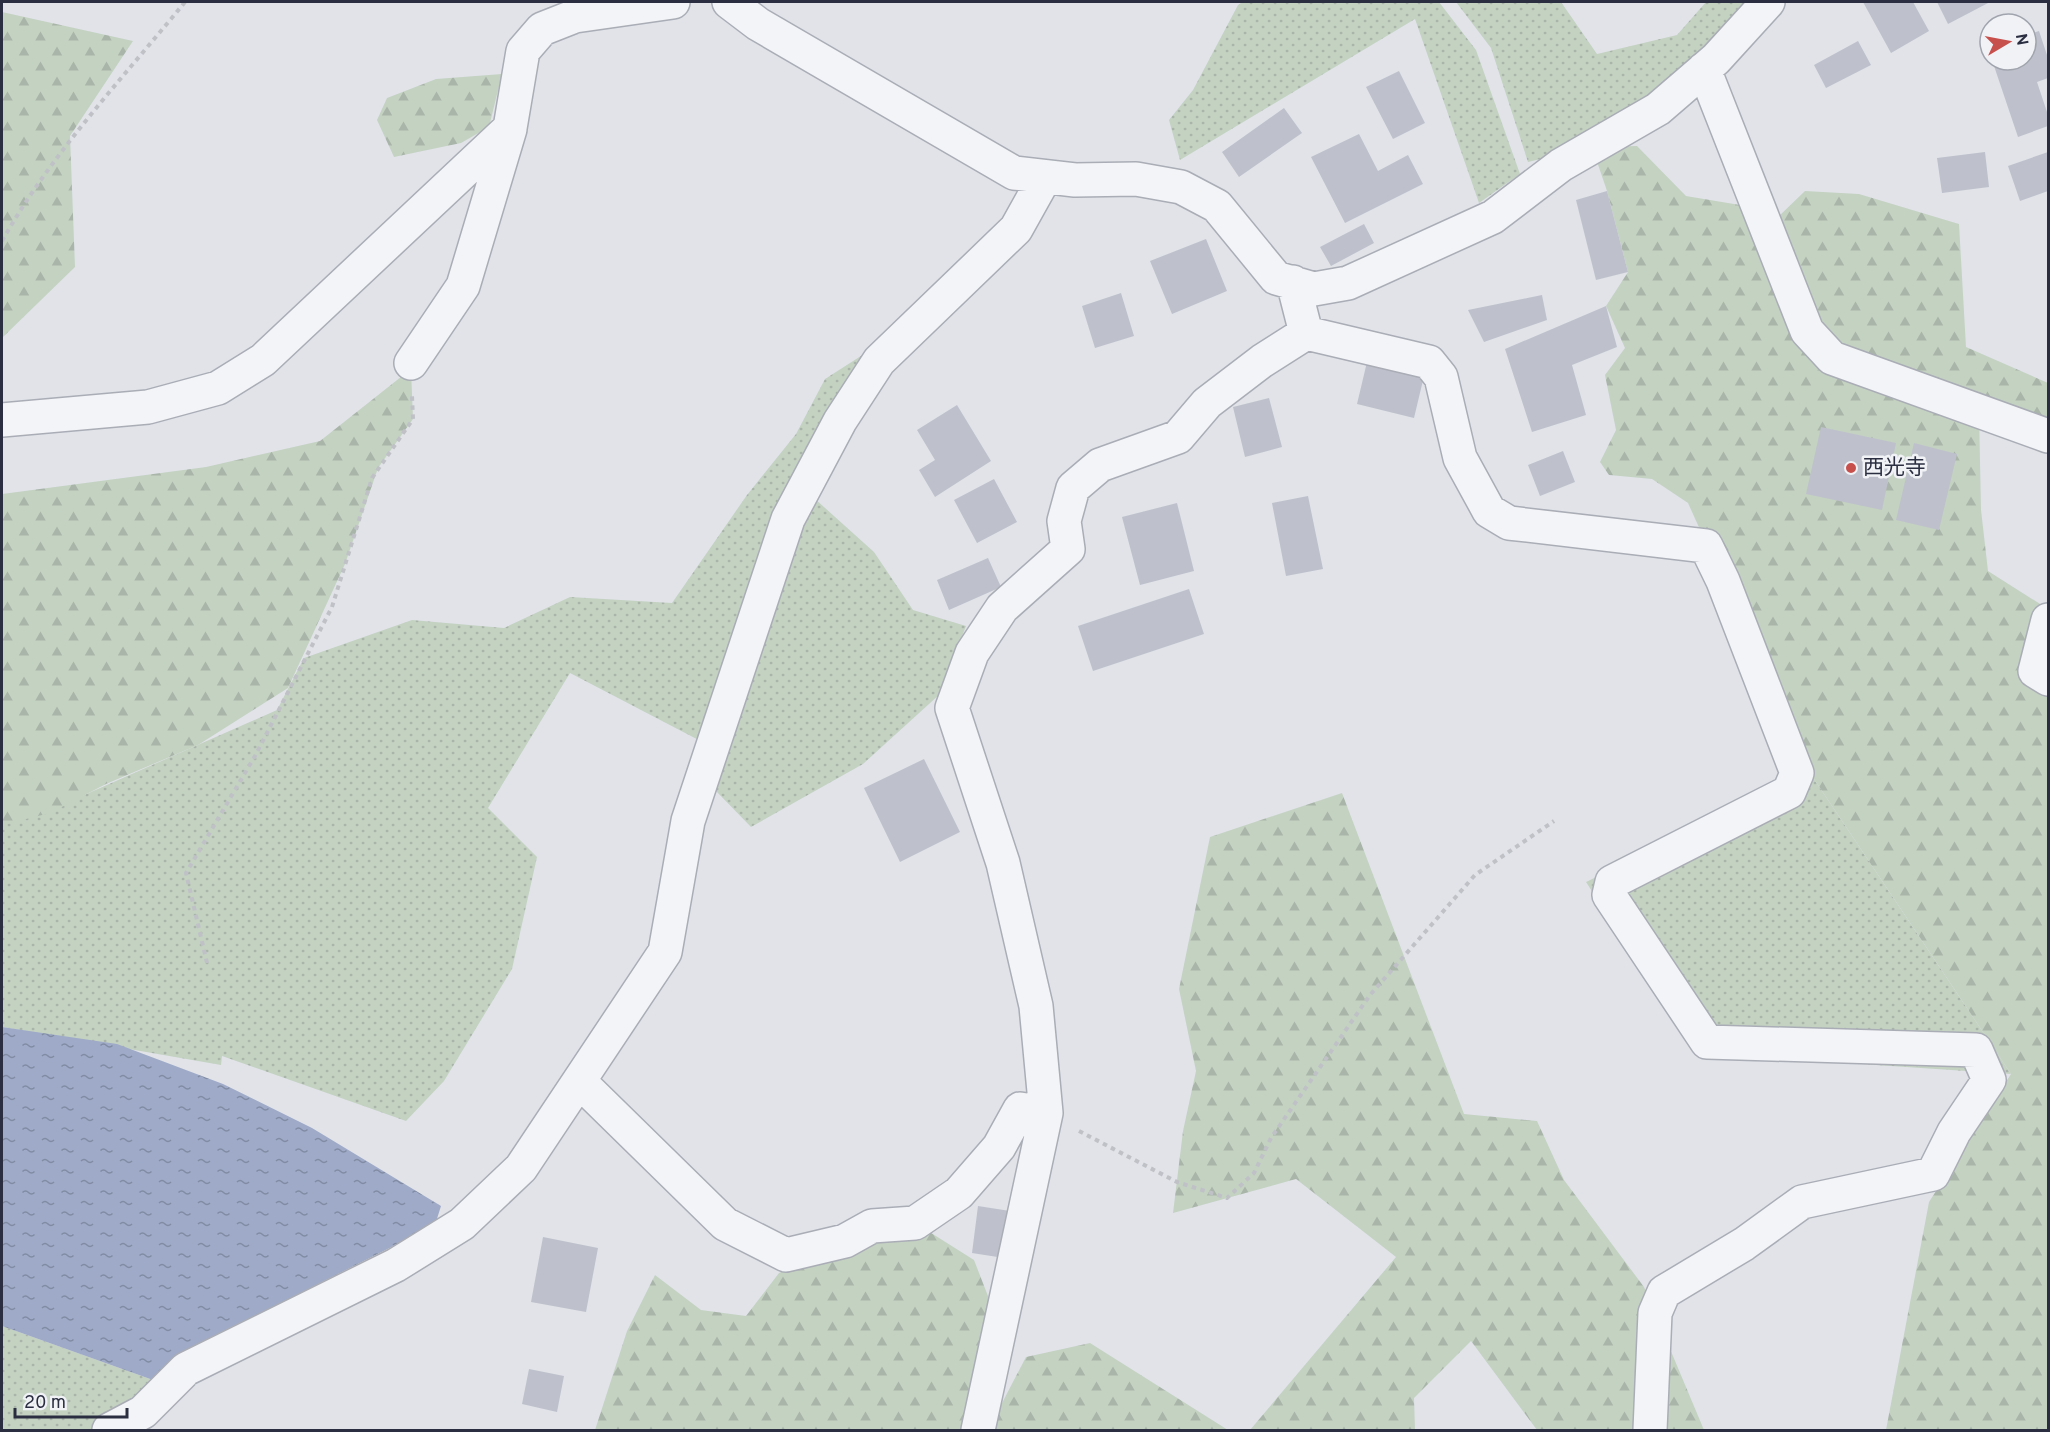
<svg xmlns="http://www.w3.org/2000/svg" width="2050" height="1432" font-family="Overpass,'Noto Sans JP',sans-serif">
<defs>
<pattern id="grass-dots" width="8" height="8" patternUnits="userSpaceOnUse" patternTransform="scale(1.5)"><rect width="8" height="8" fill="#c4d2c2"/><path d="M2 2h.1M6 6h.1" fill="none" stroke="#a9b5a8" stroke-width="1.8" stroke-linecap="round"/></pattern>
<pattern id="forest-firs" width="22" height="20" patternUnits="userSpaceOnUse" patternTransform="scale(1.5)"><rect width="22" height="20" fill="#c4d2c2"/><path d="M5 1l3.5 6h-7zM16 11l3.5 6h-7z" fill="#a9b5a8"/></pattern>
<pattern id="water-ripples" width="26" height="14" patternUnits="userSpaceOnUse" patternTransform="scale(1.5)"><rect width="26" height="14" fill="#9eaac7"/><path d="M2 4q2-2 4 0t4 0M15 11q2-2 4 0t4 0" fill="none" stroke="#818ba3"/></pattern>
</defs>
<rect width="100%" height="100%" fill="#e1e3e9"/>
<path fill="url(#grass-dots)" d="M1243,2H1439L1476,50L1520,174L1479,203L1415,19L1180,160L1169,120L1193,90L1238,5Z
M1456,2H1561L1597,54L1677,35L1706,2H1768L1712,63L1553,156L1528,162L1491,48Z
M889,338L845,407L712,747L570,673L488,808L537,857L512,969L444,1081L406,1121L222,1056L221,1065L2,1027V820L75,799L277,710L304,658L412,620L504,628L570,597L672,603L747,495L796,434L825,379Z
M804,489L874,552L913,610L966,626L940,694L863,764L751,827L715,790Z
M1810,773L2011,1074L1697,1053L1586,882Z
M2,1326L153,1380L103,1430H2Z"/>
<path fill="url(#forest-firs)" d="M2,12L133,41L70,136L75,267L2,338Z
M502,74L489,127L461,143L394,157L377,120L387,98L436,79Z
M1637,146L1686,196L1758,208L1775,220L1805,191L1859,194L1959,224L1966,347L2048,383V436L1979,413L1981,510L1988,571L2048,609V1430H1886L1929,1202L2011,1074L1810,773L1688,503L1652,479L1609,475L1600,462L1616,430L1605,375L1625,348L1606,306L1628,272L1607,191L1592,147Z
M411,369L413,419L378,468L345,564L288,688L198,745L106,784L50,813L2,825V494L206,467L320,441Z
M1342,793L1464,1114L1537,1121L1564,1180L1644,1287L1704,1430H1537L1471,1341L1414,1398L1415,1430H1250L1396,1257L1296,1179L1173,1213L1183,1131L1196,1071L1179,989L1210,837Z
M901,1214L974,1260L1000,1327L978,1430H595L627,1331L655,1275L701,1310L746,1316L779,1273Z
M1090,1343L1228,1430H988L1026,1357Z"/>
<path fill="url(#water-ripples)" d="M2,1027L117,1044L223,1084L312,1128L441,1206L435,1225L257,1315L225,1340L153,1380L2,1326Z"/>
<path fill="#bec1cb" d="M1863,2H1913L1929,31L1891,53Z
M1937,2H1990L1948,24Z
M2039,31L2048,58V78L2037,82L2048,115V126L2018,137L1992,60H2026V35Z
M1858,41L1871,65L1826,88L1814,65Z
M1399,71L1425,123L1393,139L1366,87Z
M1284,108L1302,133L1239,177L1222,152Z
M1359,134L1378,171L1408,155L1423,184L1345,223L1311,157Z
M1985,152L1989,187L1942,193L1937,158Z
M2048,152V191L2020,201L2008,166Z
M1607,191L1628,272L1596,280L1576,200Z
M1364,224L1374,243L1331,266L1320,247Z
M1206,239L1227,291L1172,314L1150,261Z
M1121,293L1134,336L1095,348L1082,306Z
M1542,295L1547,320L1484,342L1468,310Z
M1606,306L1617,347L1572,365L1586,415L1532,432L1505,349Z
M1367,362L1424,376L1414,418L1357,404Z
M1269,398L1282,447L1245,457L1233,407Z
M957,405L991,461L935,497L919,470L935,460L917,430Z
M1821,427L1896,443L1882,510L1806,494Z
M1914,443L1957,454L1939,530L1896,520Z
M1563,451L1575,482L1540,496L1528,465Z
M994,479L1017,522L977,543L954,500Z
M1308,496L1323,569L1286,576L1272,503Z
M1177,503L1194,571L1140,585L1122,517Z
M988,558L1001,587L949,610L937,580Z
M1189,589L1204,634L1093,671L1078,626Z
M924,759L960,832L900,862L864,788Z
M978,1206L1010,1211L1004,1258L972,1253Z
M543,1237L598,1248L586,1312L531,1302Z
M529,1369L564,1376L557,1412L522,1404Z"/>
<g fill="none" stroke-linecap="round" stroke-linejoin="round">
<g stroke="#aaadb6" stroke-width="36">
<path id="minor" d="M729,2L758,24L1014,173L1075,180L1136,179L1181,187L1217,206L1276,278L1314,289L1348,283L1493,217L1561,165L1658,109L1716,59L1768,2
M1704,69L1807,331L1832,358L2048,436
M1306,333L1429,362L1441,377L1460,458L1489,511L1509,523L1706,546L1723,581L1797,773L1789,792L1612,882L1609,895L1707,1042L1976,1050L1989,1080L1954,1132L1933,1174L1802,1202L1744,1244L1664,1292L1655,1313L1650,1430
M411,363L463,286L510,129
M2,420L148,407L218,388L263,360L510,128L523,51L542,29L575,16L673,2
M2048,620L2035,671L2048,679
M579,1081L725,1224L786,1255L845,1241L872,1226L915,1223L959,1193L999,1147L1020,1109L1046,1113
M109,1430L143,1412L186,1369L396,1265L462,1224L521,1168L665,952L688,821L788,519L840,421L879,361L1016,229L1045,177
M978,1430L1046,1113L1036,1006L1003,863L952,708L972,653L1002,608L1068,549L1064,521L1073,488L1100,465L1178,437L1207,403L1262,361L1306,333L1293,282"/>
</g>
<path stroke="#bfc1c7" stroke-width="4" stroke-dasharray="4.5 4.5" stroke-linecap="butt" d="M2,241C51,154 122,79 185,2
M207,963L186,873L255,756L332,607L372,478L413,419L412,396
M1079,1131L1177,1182L1227,1198L1254,1173L1271,1138L1370,995L1475,875L1554,821"/>
<use href="#minor" stroke="#f3f4f7" stroke-width="33"/>
</g>
<circle fill="#c7504d" stroke="#f0f2f6" stroke-width="2" cx="1851" cy="468" r="6"/>
<g text-anchor="middle" dominant-baseline="central" stroke-width="5" stroke-linejoin="round" paint-order="stroke">
<g font-size="21" fill="#2a2e40" stroke="#f0f2f6" text-anchor="start">
<text x="1863" y="468">西光寺</text>
</g>
</g>
<rect width="2050" height="1432" fill="none" stroke="#2a2e40" stroke-width="6"/>
<g transform="translate(2008 42) rotate(80)"><circle r="28" fill="#f0f2f6" stroke="#a1a4ad" stroke-width="1.5"/>
<path d="M0-4.5L10 22L0 15L-10 22Z" fill="#c7504d"/>
<text y="-9" font-size="16" font-weight="bold" text-anchor="middle" fill="#2a2e40">N</text>
</g>
<path d="M15 1408v9h112v-9" fill="none" stroke="#2a2e40" stroke-width="3"/>
<text x="24" y="1408" font-size="18" fill="#2a2e40" stroke="#f0f2f6" stroke-width="4.5" paint-order="stroke">20 m</text>
</svg>
